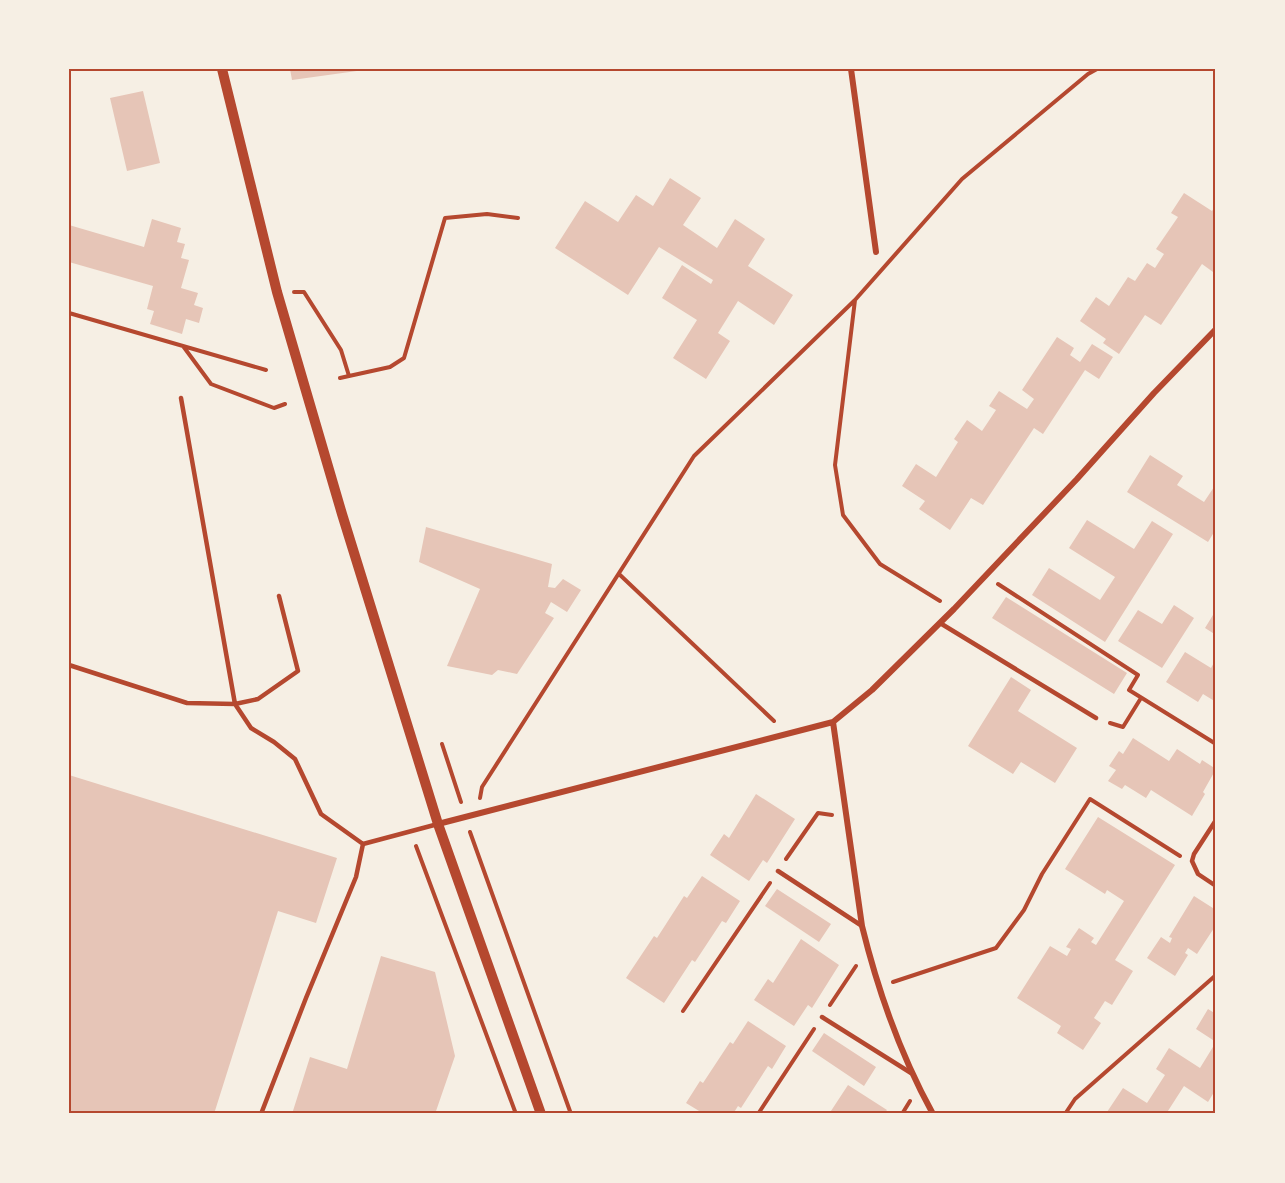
<svg xmlns="http://www.w3.org/2000/svg" width="1285" height="1183" font-family="Montserrat,sans-serif">
<rect width="100%" height="100%" fill="#f6efe4"/>
<path fill="#e6c5b7" d="M290,69H364V70L292,80Z
M143,91L160,163L127,171L110,98Z
M670,178L701,198L683,225L717,248L735,219L765,239L748,266L793,295L774,325L738,301L718,333L730,341L706,379L673,358L697,320L662,298L682,265L711,284L713,280L659,247L628,295L555,248L585,201L618,222L636,195L653,206Z
M1184,193L1212,211L1216,205V268L1213,272L1202,264L1161,325L1145,315L1119,354L1103,343L1106,339L1080,321L1096,297L1109,306L1128,277L1135,281L1147,263L1155,268L1164,254L1156,249L1178,217L1171,213Z
M152,219L181,228L177,242L185,244L181,258L189,260L181,288L198,293L194,305L203,308L199,323L186,319L182,334L150,324L154,311L147,309L153,286L69,262V225L144,247Z
M1057,337L1074,348L1070,355L1080,362L1092,344L1113,357L1099,379L1085,370L1043,434L1034,428L983,505L971,498L950,530L919,509L925,501L902,486L916,464L936,477L958,442L954,439L967,420L982,431L996,410L989,406L999,391L1027,409L1034,399L1022,390Z
M1150,455L1183,476L1177,485L1204,502L1216,484V529L1208,542L1127,492Z
M1087,520L1134,549L1152,521L1173,534L1105,642L1032,595L1049,568L1100,600L1115,577L1069,548Z
M426,527L552,564L548,587L555,588L563,579L581,590L567,612L551,602L545,613L554,618L517,674L498,670L492,675L447,666L480,589L419,562Z
M1006,597L1127,673L1114,694L992,618Z
M1174,605L1194,618L1162,668L1118,641L1138,610L1162,624Z
M1216,610V635L1205,628Z
M1185,652L1211,668L1216,659V702L1203,694L1198,702L1166,682Z
M1011,677L1031,690L1018,711L1077,748L1055,783L1021,762L1013,774L968,746Z
M1133,738L1169,761L1177,749L1200,764L1202,760L1216,769L1203,792L1205,794L1192,816L1151,790L1146,798L1125,785L1122,789L1108,781L1116,770L1109,766L1119,751L1123,754Z
M69,775L337,858L316,923L278,911L214,1114H69Z
M756,794L795,819L767,863L763,860L749,881L710,855L724,834L729,838Z
M1098,817L1175,865L1115,960L1133,971L1112,1005L1105,1001L1094,1018L1101,1023L1083,1050L1057,1033L1061,1026L1017,998L1050,946L1067,956L1071,949L1066,947L1079,928L1094,938L1091,942L1096,945L1124,901L1107,890L1105,894L1065,869Z
M702,876L740,901L726,923L722,921L695,962L692,960L664,1003L626,978L654,936L657,938L684,896L687,898Z
M777,889L831,924L819,942L765,906Z
M1194,896L1216,910V925L1197,954L1188,948L1185,953L1188,955L1175,976L1147,958L1161,937L1170,943L1172,938L1169,937Z
M801,939L839,965L812,1008L808,1005L794,1026L754,1000L768,979L773,983Z
M381,956L435,972L455,1056L435,1114H292L310,1057L347,1069Z
M1208,1009L1216,1014V1089L1208,1102L1184,1086L1166,1114H1111L1107,1112L1123,1088L1147,1103L1165,1075L1156,1069L1169,1048L1200,1068L1216,1042L1196,1029Z
M748,1021L786,1046L772,1069L768,1066L741,1108L738,1106L733,1114H704L686,1103L700,1081L703,1083L730,1042L733,1044Z
M824,1033L876,1067L864,1086L812,1051Z
M848,1085L887,1110L884,1114H829Z"/>
<g fill="none" stroke-linecap="round" stroke-linejoin="round">
<path stroke="#b5482f" stroke-width="4" d="M294,292H304L341,350L349,376L340,378
M855,300L835,465L843,515L880,564L940,601
M69,313L266,370
M183,346L211,384L274,408L285,404
M349,376L390,367L404,358L445,218L487,214L518,218
M619,574L774,721
M998,584L1138,675L1129,690L1216,744
M1110,723L1123,727L1141,698
M442,744L461,802
M480,798L482,787L694,456L855,300L962,179L1088,74L1097,69
M470,832L571,1114
M416,846L516,1114
M786,859L818,813L832,815
M893,982L996,948L1024,910L1042,874L1090,799L1180,856
M830,1005L856,966
M683,1011L770,883
M758,1114L814,1029
M902,1114L910,1101
M1065,1114L1075,1099L1216,975"/>
<path stroke="#b5482f" stroke-width="4.5" d="M181,398L235,704L258,699L298,671L279,596
M940,623L1096,718
M69,665L187,703L235,704L251,728L274,742L295,759L321,814L363,844L438,824
M1216,820L1194,854L1192,861L1198,874L1216,886
M778,871L862,926
M822,1017L911,1073
M261,1114L306,998L356,877L363,844"/>
<path stroke="#b5482f" stroke-width="6" d="M851,69L876,252
M833,722L862,926C878,991 901,1056 933,1114
M438,824L833,722L872,690L954,609L1077,479L1154,393L1216,329"/>
<path stroke="#b5482f" stroke-width="10" d="M222,69L277,292L342,514L438,824L541,1114"/>
</g>
<rect width="1285" height="1183" fill="none" stroke="#f6efe4" stroke-width="141"/>
<rect x="70" y="70" width="1144" height="1042" fill="none" stroke="#b5482f" stroke-width="2"/>
</svg>
